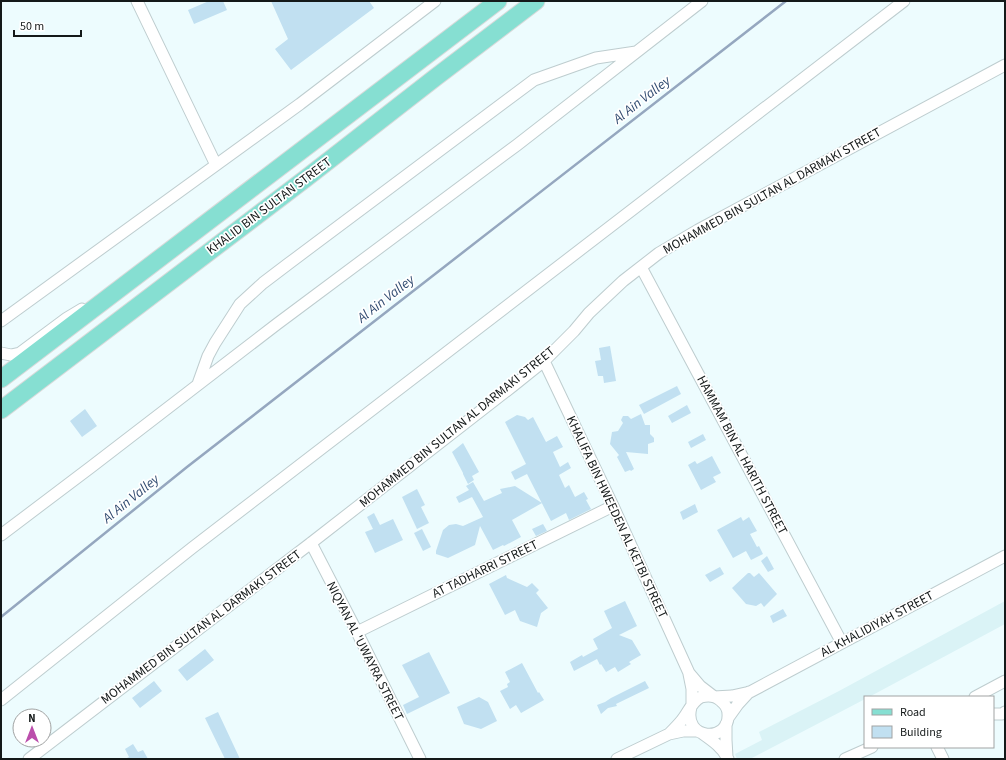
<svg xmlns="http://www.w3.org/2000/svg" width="1006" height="760" font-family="'Source Sans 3',sans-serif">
<rect width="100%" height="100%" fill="#edfcfe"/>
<path fill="#daf3f6" d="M1005,601V624L869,697H865V699L846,709L750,759H737L735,754L762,740L759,732L839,691Z"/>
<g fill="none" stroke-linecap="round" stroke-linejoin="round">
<path stroke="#95a7bf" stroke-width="2.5" d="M1,617L187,467L786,1"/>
</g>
<path fill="#c1e0f1" d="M209,1H223L227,10L194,24L188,10Z
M271,1H369L374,8L291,70L275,49L288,39Z
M610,346L616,381L604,383L603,376H598L595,361L601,360L599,348Z
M677,386L681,394L644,414L639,405Z
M687,405L691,413L672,423L668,416Z
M85,409L97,426L82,437L70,421Z
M641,414L645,425H650V434L654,438V442L648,444V454L626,452L634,469L631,471L630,470L625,472L617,457L619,455L610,444L612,432L618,431L623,423L621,420L623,416H628L631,419Z
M517,415L525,417L528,420L533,417L546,442L557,436L563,447L553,452L560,467L568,462L571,468L559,475L565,488L569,485L575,497L584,492L588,499L586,500L591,509L569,520L566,513L551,521L527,474L515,480L511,472L526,464L505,422Z
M703,434L706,440L691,448L688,442Z
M463,443L479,472L472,476L474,480L468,484L463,474V473L452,452Z
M712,456L721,473L713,477L716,482L701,490L688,465L695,461L697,464Z
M473,482L484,501L502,493L500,489L515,486L542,503L512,520L521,537L504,546L503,545L493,550L480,526L475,545L448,558L436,554V551L443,530L449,525L456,524L463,526L483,517L472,497L459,503L456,497L469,490L466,486Z
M417,489L425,505L421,507L429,523L417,529L402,497Z
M695,504L698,512L683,520L680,512Z
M374,513L380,525L393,519L403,540L375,553L365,532L373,529L367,517Z
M741,517L743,521L749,517L757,531L750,534L757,547L759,546L763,554L751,560L746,551L733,558L717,530Z
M543,524L547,531L536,536L532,529Z
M422,529L431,547L423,551L414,533Z
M767,556L774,569L768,572L761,561Z
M720,567L724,574L710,582L705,575Z
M748,573H750L754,577L759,573L777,594L764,607L761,603L756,606L746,604L732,588Z
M506,575L507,578L527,587L532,583L539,590L536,593L548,608L541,613L537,627L520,621L515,610L505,615L489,584Z
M625,601L637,626L619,635L632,640L641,655L629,662L631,664L618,672L615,667L606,672L601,664L600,665L597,659L574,671L570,662L582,655L583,657L598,649L593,639L612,628L604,611Z
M783,609L787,616L773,623L770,616Z
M205,649L214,660L187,681L178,670Z
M429,652L450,693L407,714L403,705L419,697L402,665Z
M522,663L538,693L539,692L544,700L521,713L516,705L510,709L500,691L508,687L507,684L510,682L505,672Z
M154,681L162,691L140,708L132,698Z
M645,681L649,688L616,704L617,706L608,708L601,714L597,705L605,702L611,698Z
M479,697L488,702L497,721L481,729L464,724L457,707Z
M218,712L240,759H225L205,718Z
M133,744L138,752L143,750L148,759H125L129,757L125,749Z"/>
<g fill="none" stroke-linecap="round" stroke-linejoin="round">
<g stroke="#becdcf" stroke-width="13">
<path id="street" d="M137,1L216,165
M641,267L842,643
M1,321L300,104L435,1
M1,353L11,355L20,353L67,318L82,309
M544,361L613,506L689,673L700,686L713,696
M198,384L208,356L215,343L240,304L263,283L288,264L534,80L596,58L636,52
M1,535L91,467L277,324L517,145L702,1
M311,543L357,632L420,759
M357,632L613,506
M689,674L692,689V705
M714,697L732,696L750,692L1005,556
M975,697L1005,681
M1,700L192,548L904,1
M993,714H1002L1005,712
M728,718L738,704L749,692
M726,724V740L727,757
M669,734C673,730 678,725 682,720C688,713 692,701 701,697C708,695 716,696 721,701C725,704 728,709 728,714C730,743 682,741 691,707
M703,734C713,741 723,748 728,759
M937,747L943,759
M29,759L311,543L514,385L544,361L574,331L589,313L623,281L659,253L698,230L1005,65
M617,759L669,734L683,731H698
M845,759L872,747"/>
</g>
<g stroke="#d9dada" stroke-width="19">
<path id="primary" d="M1,379L498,1
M1,410L305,179L436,77L536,1"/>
</g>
<use href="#street" stroke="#fff" stroke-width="11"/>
<use href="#primary" stroke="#86dfd2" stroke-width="17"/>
</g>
<g text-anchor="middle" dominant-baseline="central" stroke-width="3.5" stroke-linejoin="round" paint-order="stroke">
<g font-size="13" fill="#141919" stroke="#fff">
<text transform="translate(772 191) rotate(-29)">MOHAMMED BIN SULTAN AL DARMAKI STREET</text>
<text transform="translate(269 206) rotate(-37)">KHALID BIN SULTAN STREET</text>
<text transform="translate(457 427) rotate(-39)">MOHAMMED BIN SULTAN AL DARMAKI STREET</text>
<text transform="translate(742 455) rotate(62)">HAMMAM BIN AL HARITH STREET</text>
<text transform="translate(617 517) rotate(65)">KHALIFA BIN HWEEDEN AL KETBI STREET</text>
<text transform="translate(485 569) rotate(-26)">AT TADHARRI STREET</text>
<text transform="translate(877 624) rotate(-28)">AL KHALIDIYAH STREET</text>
<text transform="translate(201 627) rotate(-37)">MOHAMMED BIN SULTAN AL DARMAKI STREET</text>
<text transform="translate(365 651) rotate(63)">NIQYAN AL 'UWAYRA STREET</text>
</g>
<g font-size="14" font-style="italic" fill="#324c71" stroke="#fff">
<text transform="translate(642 100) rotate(-38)">Al Ain Valley</text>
<text transform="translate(386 299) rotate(-38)">Al Ain Valley</text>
<text transform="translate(131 499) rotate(-39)">Al Ain Valley</text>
</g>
</g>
<rect width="1006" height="760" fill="none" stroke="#141919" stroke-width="4"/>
<rect x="864" y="696" width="130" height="52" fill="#ffffff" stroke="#a1a3a3"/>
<rect x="872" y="709" width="20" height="6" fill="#86dfd2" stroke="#a1a3a3"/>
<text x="900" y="716" font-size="12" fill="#141919">Road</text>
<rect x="872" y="726" width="20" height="12" fill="#c1e0f1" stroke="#a1a3a3"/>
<text x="900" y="736" font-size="12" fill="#141919">Building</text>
<g transform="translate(32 728)"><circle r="19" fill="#ffffff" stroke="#a1a3a3"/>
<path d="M0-3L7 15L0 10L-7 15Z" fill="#bb4eac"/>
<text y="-6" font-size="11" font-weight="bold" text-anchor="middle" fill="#141919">N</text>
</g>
<path d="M14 30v6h67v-6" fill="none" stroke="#141919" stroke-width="2"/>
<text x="20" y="30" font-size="12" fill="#141919" stroke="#ffffff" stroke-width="3" paint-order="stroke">50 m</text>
</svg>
